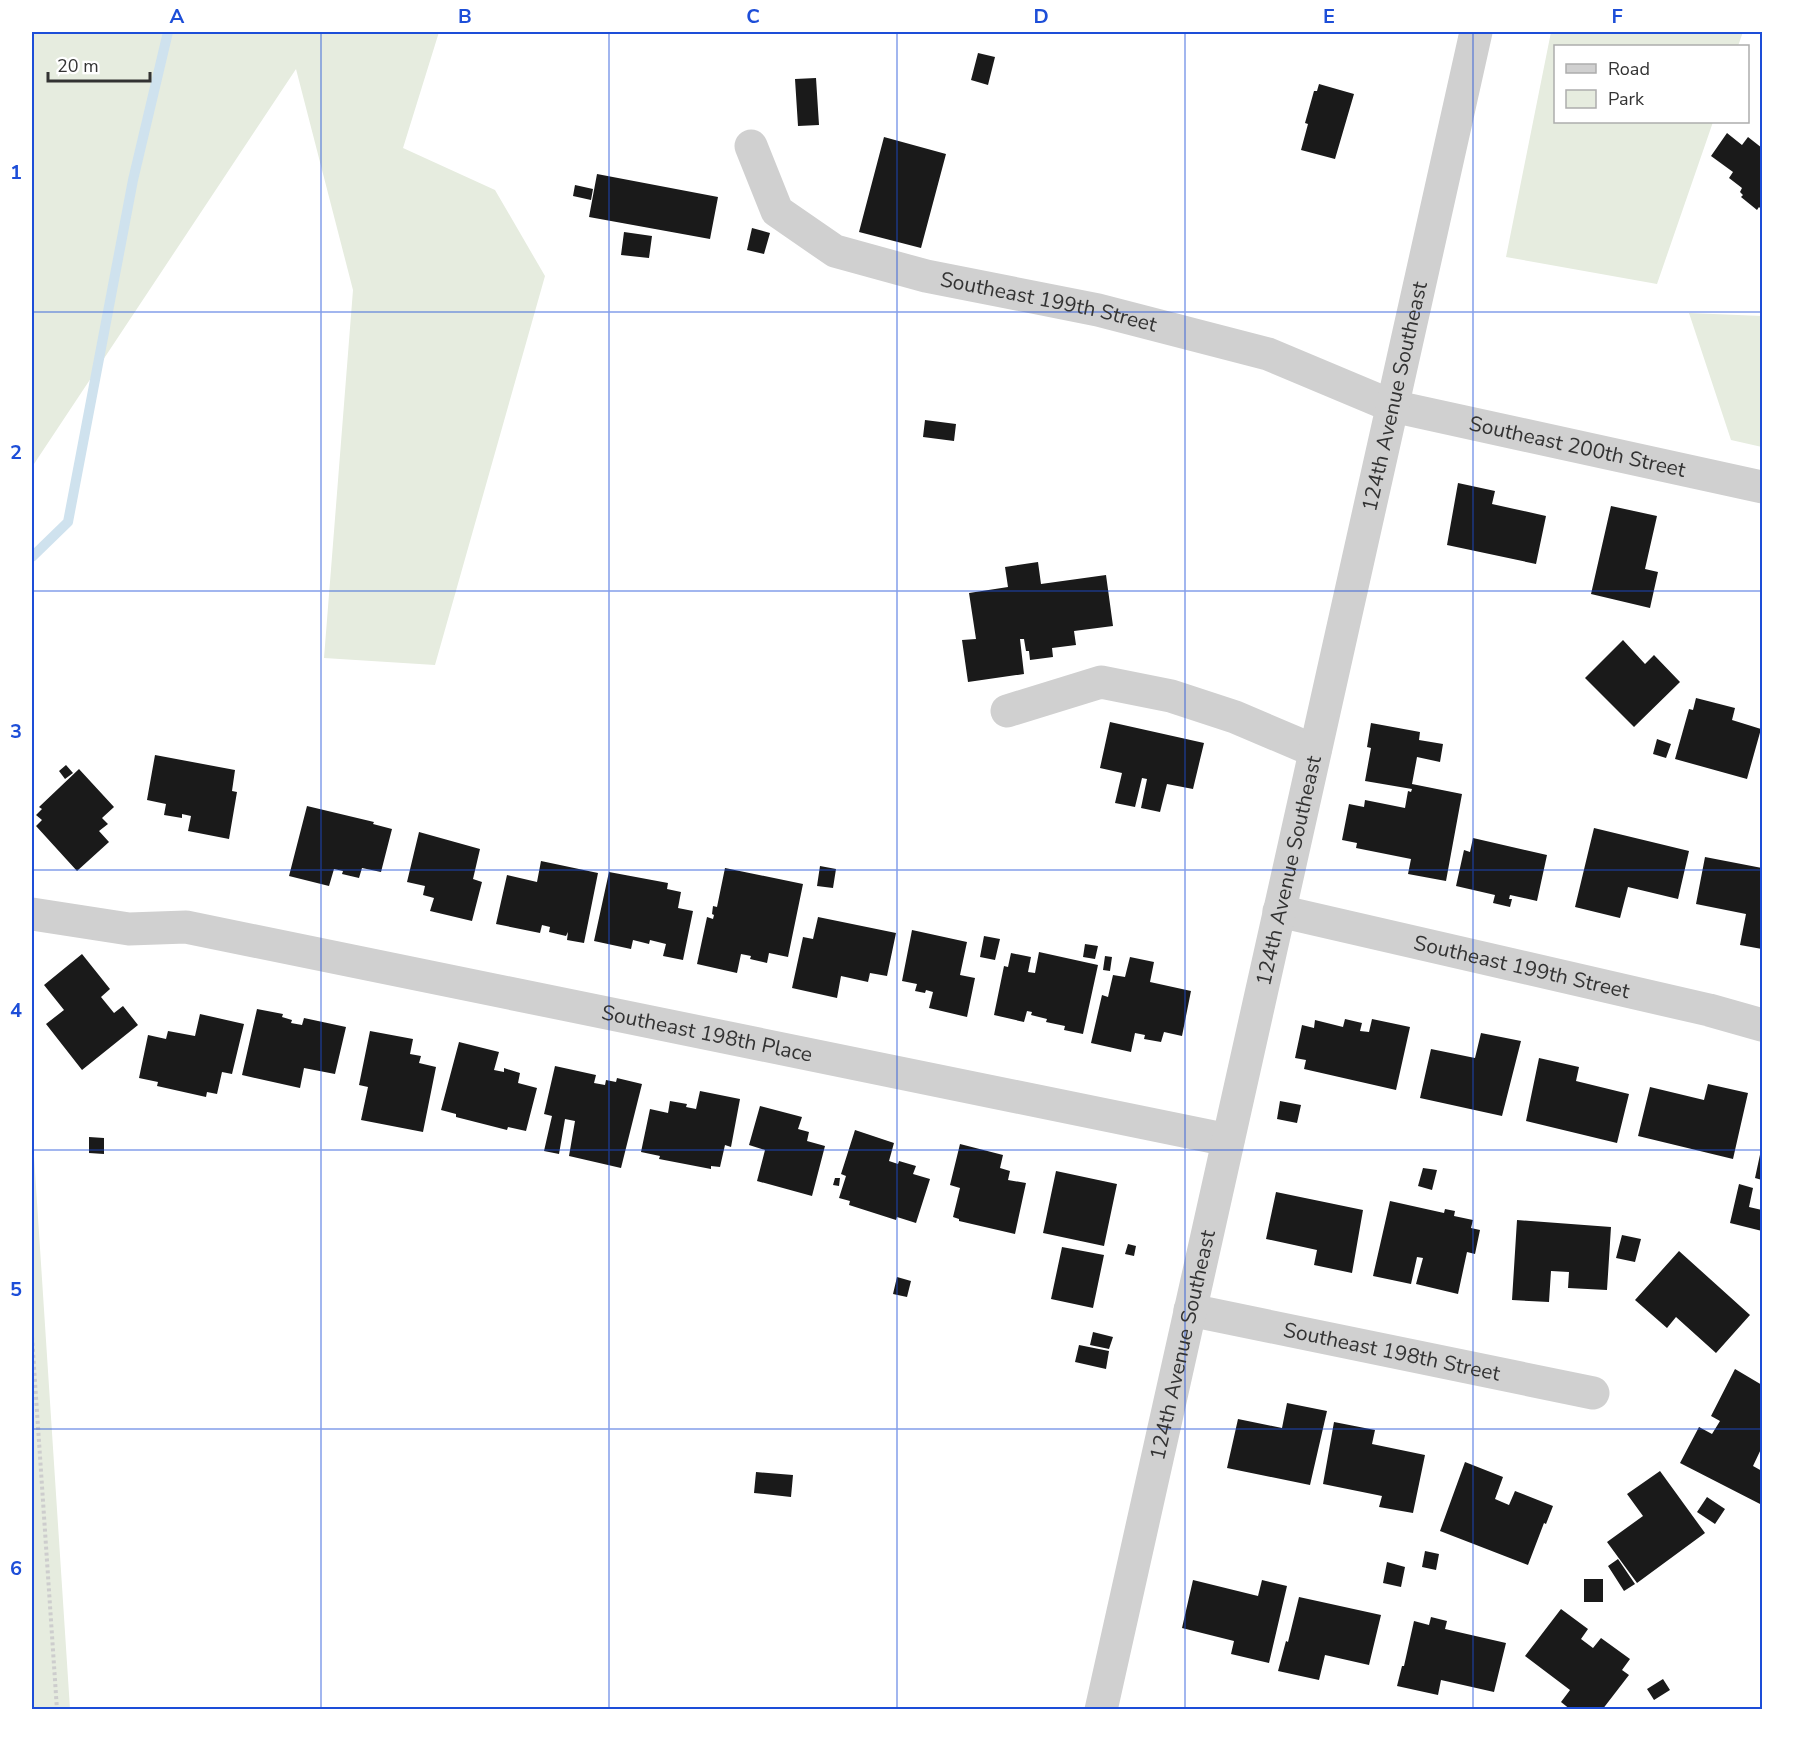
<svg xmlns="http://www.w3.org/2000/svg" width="1794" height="1741" font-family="'Nunito Sans',sans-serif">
<rect width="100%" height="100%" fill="#fff"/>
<path fill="#e6ecdf" d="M32,32H439L403,148L495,190L545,276L435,665L324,658L353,290L296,69L32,467Z
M1551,32H1743L1738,46H1556V122H1713L1657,284L1506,257Z
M1689,313L1762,316V447L1731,440Z
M32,1123L34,1156L70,1709H32Z"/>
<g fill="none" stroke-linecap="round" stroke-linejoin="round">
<path stroke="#cfe2ee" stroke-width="10" d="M32,557L68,522L133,180L168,32"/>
</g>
<path fill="#1a1a1a" d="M978,53L995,57L988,85L971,80Z
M816,78L819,125L798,126L795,79Z
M1319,84L1354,94L1335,159L1301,150L1308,124L1305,123L1314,91H1317Z
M1727,133L1742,145L1748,137L1762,148V210L1759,207L1757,210L1741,197L1743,195L1740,192L1742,188L1729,178L1733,172L1711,156Z
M884,137L946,154L921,248L859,232Z
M597,174L718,197L710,239L589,217Z
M575,185L593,189L591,200L573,196Z
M752,228L770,233L764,254L747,250Z
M624,232L652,236L649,258L621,255Z
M925,420L956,424L954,441L923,437Z
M1458,483L1495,491L1492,504L1546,516L1536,564L1447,545Z
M1611,506L1657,516L1645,569L1658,572L1650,608L1591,594Z
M1038,562L1041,584L1106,575L1113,626L1074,631L1076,645L1052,648L1053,657L1030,660L1029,651H1026L1024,639H1020L1024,674L968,682L962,640L976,639L969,593L1008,587L1005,567Z
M1623,640L1645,664L1654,655L1680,682L1634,727L1585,678Z
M1696,698L1735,708L1732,720L1761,729L1747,779L1675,759L1689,709L1693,710Z
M1110,722L1204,743L1193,789L1167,784L1160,812L1141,808L1147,779L1142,778L1135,807L1115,803L1122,773L1100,768Z
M1371,723L1420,732L1419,740L1443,744L1440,762L1417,757L1412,784L1462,794L1446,881L1408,874L1411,859L1356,848L1357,843L1342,840L1349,804L1364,807L1365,800L1405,808L1408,791L1411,792L1412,789L1365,781L1371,748L1367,747Z
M1657,739L1671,744L1666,758L1653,754Z
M155,755L235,770L232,791L237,792L229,839L188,831L191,816L182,814V818L164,815L166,804L147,800Z
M66,765L73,773L65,779L59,771Z
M79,769L114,807L102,818L108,824L99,831L109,842L77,871L36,826L42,820L36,815L42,809L39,807Z
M307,806L374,822L373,824L392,829L381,872L362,868L359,878L342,874L343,871L334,869L329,886L289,876Z
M1594,828L1689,851L1678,899L1628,887L1620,918L1575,907Z
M419,832L480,849L473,879L482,882L472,921L430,911L434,898L423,895L425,886L407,882Z
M1473,838L1547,855L1537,901L1510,895L1509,899H1512L1510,907L1493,903L1495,895L1456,886L1464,850L1470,852Z
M1705,857L1762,868V949L1740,945L1746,914L1696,904Z
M541,861L598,873L584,943L567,940L568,932L566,936L549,932L550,927L542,925L540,933L496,924L507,875L537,882Z
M820,866L836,869L833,888L817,886Z
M725,868L803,884L788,957L769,953L767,963L750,959L751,956L741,954L737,973L697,964L707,917L713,919L714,915L712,914L713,906L717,907Z
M609,872L668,883L667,889L681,892L678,908L693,911L683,960L663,956L666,944L650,940L649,944L633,940L631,949L594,941Z
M818,917L896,933L887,976L870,973L868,982L841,976L837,998L792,988L803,937L813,939Z
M912,930L967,942L960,975L975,978L967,1017L929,1008L933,992L926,990L925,993L915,991L917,984L902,981Z
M984,936L1000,939L995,960L980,957Z
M1085,944L1098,946L1095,959L1083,957Z
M1039,952L1098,965L1083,1034L1064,1030L1065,1026L1046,1022L1047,1019L1031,1015L1032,1012L1027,1011L1024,1022L994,1015L1004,966L1008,967L1011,953L1031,957L1028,972L1035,973Z
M82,954L110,989L101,997L114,1013L123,1006L138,1025L82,1070L46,1024L64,1010L44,985Z
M1105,956L1112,957L1110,971L1103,970Z
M1130,957L1154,962L1150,982L1191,991L1182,1036L1164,1032L1161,1042L1144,1039L1145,1035L1135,1033L1131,1052L1091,1043L1102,995L1108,997L1113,975L1125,977Z
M257,1009L283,1014L282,1017L292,1020L291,1023L302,1025L304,1018L346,1027L335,1074L304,1068L300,1088L242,1075Z
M200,1014L244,1024L232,1074L222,1072L217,1094L207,1092L206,1097L157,1086L158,1082L139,1078L148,1035L166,1039L168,1031L195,1036Z
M1345,1019L1362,1023L1360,1031L1369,1032L1372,1019L1410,1027L1396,1090L1304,1069L1306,1060L1295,1058L1302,1025L1314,1028L1315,1020L1343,1027Z
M370,1031L413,1039L410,1054L421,1056L419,1063L436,1067L423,1132L361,1120L368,1087L359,1085Z
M1481,1033L1521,1041L1502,1116L1420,1098L1431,1049L1475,1058Z
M459,1042L499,1052L494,1070L504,1072V1068L520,1073L518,1083L537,1088L526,1131L508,1127L507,1130L456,1117V1114L441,1110Z
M1539,1058L1579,1067L1576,1081L1629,1094L1617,1143L1526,1121Z
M555,1066L596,1075L594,1083L605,1085L606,1080L616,1082L617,1078L642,1084L621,1168L569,1156L575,1121L565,1119L559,1154L544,1151L552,1116L544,1114Z
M1708,1084L1748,1093L1733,1159L1638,1136L1650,1087L1704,1100Z
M700,1091L740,1099L731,1147L725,1145L720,1167L711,1166V1169L659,1159L660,1156L641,1152L650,1109L668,1113L670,1101L687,1104L686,1107L696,1109Z
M1280,1101L1301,1105L1297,1123L1277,1119Z
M760,1106L802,1117L798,1129L809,1132L807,1141L825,1146L812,1196L757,1181L765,1150L749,1145Z
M855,1130L894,1143L889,1161L898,1164L899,1161L916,1166L913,1174L930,1179L916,1223L897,1217L896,1220L849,1205L850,1201L839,1198L846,1176L841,1174Z
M89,1137L104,1138V1154L89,1153Z
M960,1144L1003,1155L1000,1168L1010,1171L1008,1180L1026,1183L1015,1234L959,1221V1219L953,1217L960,1188L950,1185Z
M1761,1150H1762V1180L1755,1178Z
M1423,1168L1437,1170L1432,1190L1418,1186Z
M1056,1171L1117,1184L1104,1246L1043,1233Z
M835,1178H840L839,1186L833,1185Z
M1739,1184L1753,1188L1749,1207L1762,1210V1231L1730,1223Z
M1276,1192L1363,1210L1352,1273L1314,1265L1317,1250L1266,1239Z
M1390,1201L1444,1213L1445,1209L1455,1211L1454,1216L1473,1220L1471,1228L1480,1230L1475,1254L1467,1252L1458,1294L1416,1284L1423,1258L1417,1257L1411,1284L1373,1276Z
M1517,1220L1611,1227L1607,1290L1568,1288L1569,1272L1551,1271L1549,1302L1512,1300Z
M1622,1235L1641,1239L1635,1262L1616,1258Z
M1128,1244L1136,1246L1134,1256L1125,1254Z
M1062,1247L1104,1255L1093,1308L1051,1299Z
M1679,1251L1750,1315L1716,1353L1676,1317L1667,1328L1635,1300Z
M897,1277L911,1281L907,1297L893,1294Z
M1093,1332L1113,1337L1109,1349L1090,1345Z
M1079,1345L1109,1351L1106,1369L1075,1362Z
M1735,1369L1762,1385V1447L1753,1466L1762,1471V1505L1680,1463L1699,1427L1712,1434L1720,1421L1711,1416Z
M1287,1403L1327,1411L1310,1485L1227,1468L1238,1419L1282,1428Z
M1334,1422L1375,1430L1372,1444L1425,1455L1413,1513L1379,1507L1382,1496L1323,1484Z
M1465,1462L1503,1477L1495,1499L1509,1505L1515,1491L1553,1506L1546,1524L1544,1523L1528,1565L1440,1531Z
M1660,1471L1705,1533L1637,1583L1607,1542L1643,1516L1627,1494Z
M756,1472L793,1475L791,1497L754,1493Z
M1707,1497L1725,1509L1715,1524L1697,1512Z
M1425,1551L1439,1554L1436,1570L1422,1567Z
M1618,1559L1635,1584L1624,1591L1608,1566Z
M1387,1562L1405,1567L1401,1587L1383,1583Z
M1584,1579H1603V1602H1584Z
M1193,1580L1258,1596L1262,1580L1287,1586L1269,1663L1231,1654L1234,1641L1182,1628Z
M1299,1597L1381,1615L1369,1665L1325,1655L1319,1680L1278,1671L1286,1641L1288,1642Z
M1561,1609L1588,1629L1581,1639L1593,1648L1601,1638L1630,1659L1622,1670L1629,1675L1602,1710H1571L1561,1702L1570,1690L1525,1656Z
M1431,1617L1447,1621L1445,1629L1506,1643L1494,1692L1441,1680L1438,1695L1397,1686L1402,1666H1404L1414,1621L1429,1625Z
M1663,1679L1670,1690L1654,1700L1647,1689Z"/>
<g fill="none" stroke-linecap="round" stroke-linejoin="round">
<path stroke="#cdcdcd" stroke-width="4" stroke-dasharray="3 3" stroke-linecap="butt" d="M32,1337L57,1710"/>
<g stroke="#d0d0d0" stroke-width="33">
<path id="s1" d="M751,146L777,211L835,251L926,276L1098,310L1268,354L1392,406L1762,487"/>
<path d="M1007,711L1101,682L1171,696L1235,717L1315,751"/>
<path id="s2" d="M1279,911L1709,1010L1762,1025"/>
<path id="s3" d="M32,914L129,929L186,927L1228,1140"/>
<path id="s4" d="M1190,1310L1593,1393"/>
<path id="s5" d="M1101,1710L1476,32"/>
</g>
</g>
<path fill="none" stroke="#1d4ed8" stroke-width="1.5" stroke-opacity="0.55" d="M321,32V1710M609,32V1710M897,32V1710M1185,32V1710M1473,32V1710M32,312H1762M32,591H1762M32,870H1762M32,1150H1762M32,1429H1762"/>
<g text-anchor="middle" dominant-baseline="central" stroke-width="6" stroke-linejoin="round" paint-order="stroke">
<g font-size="21" fill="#333" stroke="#fff">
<text stroke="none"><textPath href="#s1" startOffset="360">Southeast 199th Street</textPath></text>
<text stroke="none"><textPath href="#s5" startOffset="1346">124th Avenue Southeast</textPath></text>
<text stroke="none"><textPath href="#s1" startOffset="910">Southeast 200th Street</textPath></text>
<text stroke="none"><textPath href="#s5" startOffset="860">124th Avenue Southeast</textPath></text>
<text stroke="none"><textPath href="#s2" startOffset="249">Southeast 199th Street</textPath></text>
<text stroke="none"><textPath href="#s3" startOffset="687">Southeast 198th Place</textPath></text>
<text stroke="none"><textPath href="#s5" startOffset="374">124th Avenue Southeast</textPath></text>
<text stroke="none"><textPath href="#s4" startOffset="206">Southeast 198th Street</textPath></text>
</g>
</g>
<rect width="1794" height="1741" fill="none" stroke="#ffffff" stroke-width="66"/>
<rect x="1554" y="45" width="195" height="78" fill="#ffffff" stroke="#adadad" stroke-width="1.5"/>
<rect x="1566" y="64" width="30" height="9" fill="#d0d0d0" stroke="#adadad" stroke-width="1.5"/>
<text x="1608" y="75" font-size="18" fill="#333333">Road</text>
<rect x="1566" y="90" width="30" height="18" fill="#e6ecdf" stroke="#adadad" stroke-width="1.5"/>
<text x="1608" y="105" font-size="18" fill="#333333">Park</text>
<path d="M48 72v9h102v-9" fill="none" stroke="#333333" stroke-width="3"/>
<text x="57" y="72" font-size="18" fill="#333333" stroke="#ffffff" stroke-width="4.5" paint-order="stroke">20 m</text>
<rect x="33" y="33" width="1728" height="1675" fill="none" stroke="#1d4ed8" stroke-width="2"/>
<g font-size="20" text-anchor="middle" font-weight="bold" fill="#1d4ed8">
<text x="177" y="23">A</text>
<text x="465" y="23">B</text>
<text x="753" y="23">C</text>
<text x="1041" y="23">D</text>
<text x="1329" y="23">E</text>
<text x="1617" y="23">F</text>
<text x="16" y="179">1</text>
<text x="16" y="459">2</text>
<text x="16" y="738">3</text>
<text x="16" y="1017">4</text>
<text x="16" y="1296">5</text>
<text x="16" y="1575">6</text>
</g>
</svg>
